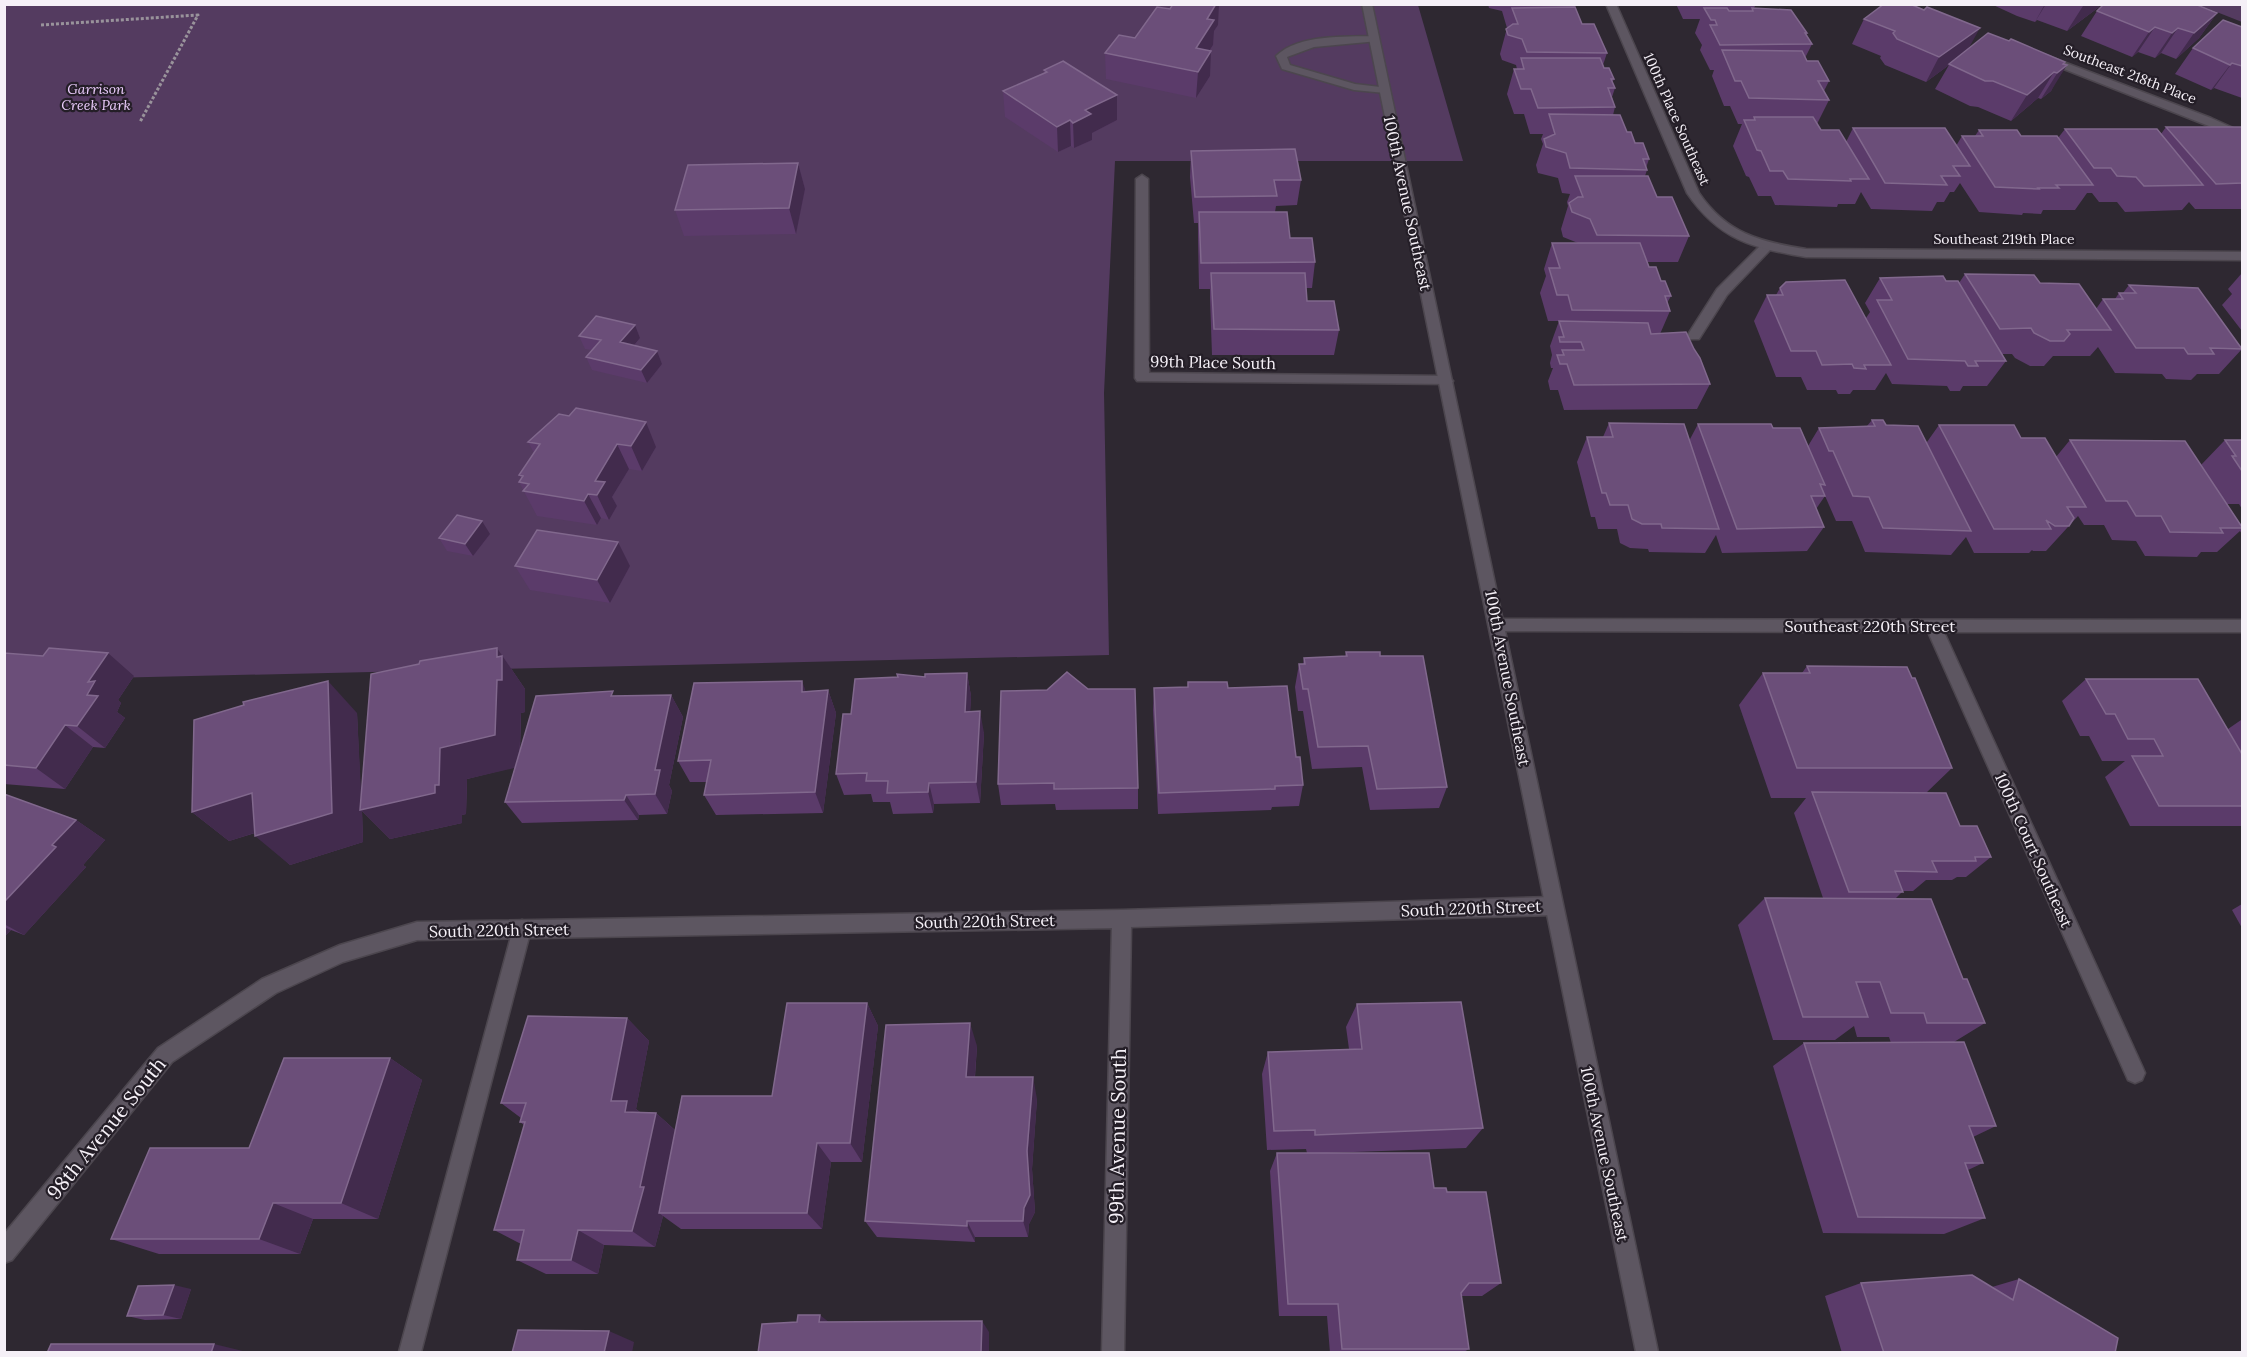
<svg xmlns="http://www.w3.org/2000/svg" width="2247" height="1357" font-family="Lora,serif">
<rect width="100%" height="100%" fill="#2e2831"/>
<path fill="#543b60" d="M5,5H1418L1463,161H1115L1104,393L1109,655L21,680L5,706Z
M2199,5H2242V22Z"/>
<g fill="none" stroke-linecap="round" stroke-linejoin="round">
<g stroke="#4c464e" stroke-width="3">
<path id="service" d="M1374,36L1378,37V41L1314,47L1287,57L1290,65L1355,84L1389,88V92L1385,93L1354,90L1282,69L1276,56C1299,34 1344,37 1374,36Z
M1766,243L1770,244L1772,247L1770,250L1727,295L1699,339H1689L1687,336L1717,289L1762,244Z
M522,920L529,923L531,929L421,1352H399L513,929L515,923Z"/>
</g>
<g stroke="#4c464e" stroke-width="3">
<path id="minor" d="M1606,4H1616L1699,193C1726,233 1760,242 1806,249L2242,252V260L1806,257C1752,248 1719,240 1687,193Z
M2045,55L2211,118L2242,132V139L2041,60V56Z
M1142,175L1148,179L1149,373L1446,376L1453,381L1451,384L1137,381L1135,378L1136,179Z
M1497,619L2242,620V632H1944L2142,1066L2145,1073L2142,1080L2135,1083L2128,1080L1928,632L1497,631L1491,629L1489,625L1491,621Z
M1553,897L1560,900L1562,906L1560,912L1553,915L1131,927L1124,1352H1102L1112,928L417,940L343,962L276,993L172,1062L12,1260L4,1263V1234L158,1048L262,979L340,945L417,922L1122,910Z"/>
</g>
<g stroke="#4c464e" stroke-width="3">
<path id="tertiary" d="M1362,4H1372L1658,1352H1636Z"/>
</g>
<path stroke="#99939b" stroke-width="3" stroke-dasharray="3 2" stroke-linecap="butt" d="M41,25L198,15L140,122"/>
<use href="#service" fill="#5d5661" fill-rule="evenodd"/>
<use href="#minor" fill="#5d5661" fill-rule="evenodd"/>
<use href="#tertiary" fill="#5d5661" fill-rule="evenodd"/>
</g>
<path fill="#5b3b6a" d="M1488,4H1576L1575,7L1582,24L1607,53L1603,65L1604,68L1614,79L1612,83L1615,88L1612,97L1615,107L1613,115L1649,159L1646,168L1647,170L1645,176L1657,197L1689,236L1678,262H1647L1649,267L1661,281L1671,296L1667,303L1670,311L1660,334L1694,349L1710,384L1697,409L1564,410L1558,390H1550L1548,381L1553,368H1551L1550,363L1552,355L1550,346L1559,321H1548L1540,293L1546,276L1544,269L1552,243H1578L1563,237L1561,229L1568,206L1567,202L1570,194L1562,193L1558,178L1538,173L1536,165L1543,144L1541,139L1543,134H1530L1524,114H1514L1507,94L1514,69H1517L1516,65L1502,60L1500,54L1507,28L1502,11L1489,8Z
M1676,4H1756L1754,8L1807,33L1806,35L1812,44L1805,58L1807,61L1829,81L1824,91L1829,100L1817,124L1821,130L1846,142L1853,128L1956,146L1962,136H1975L1979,130L2021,136L2058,138L2065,129L2161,134L2166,127H2242V209H2195L2189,202L2182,210L2125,212L2117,202H2099L2092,193H2087L2075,210H2043L2041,214L2023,213L2022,215L1979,212L1960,183L1954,192H1950L1944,202H1937L1932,211L1871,209L1861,192L1855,204H1838L1837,207L1775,205L1771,196H1758L1749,177L1746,176L1733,146L1742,124H1738L1730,106H1724L1712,76L1714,70H1710L1700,50L1702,45L1695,33L1700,19H1683Z
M1991,4H2100L2099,7L2067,31L2037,20L2035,22L2017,16Z
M2097,11L2217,13L2199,38L2176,59L2161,53L2155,58L2138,52L2132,57L2081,36Z
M1864,19L1968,49L2065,62L2051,91L2041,99L2038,98L2011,121L1978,107L1970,106L1935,89L1949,65L1926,82L1885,65L1880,58L1881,56L1852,44Z
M1218,25L1214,31L1213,45L1210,50V76L1196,98L1106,79L1105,53L1135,38Z
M2242,27V98L2214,88L2211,90L2175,74L2193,48Z
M1044,70L1117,120L1092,133V140L1074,148L1071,146L1058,152L1005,117L1003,91L1044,73Z
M1191,151L1301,180L1297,205L1276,206L1275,212L1290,238L1315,262L1312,288H1306L1307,301L1339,330L1334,355H1212L1210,298V289H1199L1198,238V223H1194L1190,177Z
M798,163L805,189L796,234L684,236L675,210Z
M2242,273V331L2222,305L2232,294L2228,289Z
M1965,274L2040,283L2096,309L2103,299H2115L2119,293H2123L2129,285L2242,348V349L2219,374H2197L2191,380L2166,379L2162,374L2115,373L2098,347L2090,356H2053L2044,366H2030L2015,358L2012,354H2002L2006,361L1987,386H1963L1960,391H1950L1947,386L1892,384L1886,373L1875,390H1853L1850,394H1838L1836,390H1807L1801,377H1776L1754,321L1767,295H1776L1780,288L1866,318L1870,312L1865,303L1880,278L1946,281L1959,283Z
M635,325L640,338L634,346L657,351L662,364L647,383L592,370L586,357L592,350L585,349L579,336Z
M569,416L646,422L656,447L642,471L629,469L612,497L617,506L609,520L601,518L597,525L537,516L519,482L521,478L519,475L534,453L528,442Z
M1872,420L1927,442L1939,425L2021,438L2056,457L2070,440L2201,465L2225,440H2242V509L2239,504H2227L2242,527V534L2240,531L2217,552H2201L2197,557L2145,556L2136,541L2112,540L2104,525H2084L2078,516L2046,551H2033L2032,550L2029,553H1974L1966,537L1951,555L1865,552L1852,521H1836L1822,489L1825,496L1816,509L1824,527L1807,551L1722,553L1716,535L1705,553L1649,552L1648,549L1630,548L1620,543L1617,529H1598L1595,517H1591L1577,462L1587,437H1603L1609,423L1689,441L1698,424L1773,428L1808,446L1819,428L1867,426Z
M490,534L473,556L447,551L439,538Z
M515,566H630L610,603L530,590Z
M497,648L525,689V712L521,713L520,752L615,696L671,695L683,717L669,785L672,791L667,814L639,815L638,820L522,823L505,802L515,767L467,779L466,814L462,815V823L390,839L362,811L363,842L290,865L255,833L229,841L192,812L357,713L361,800Z
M1346,652L1380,656L1447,787L1439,808L1370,810L1362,767L1312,769L1303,711H1298L1295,687L1299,664H1303L1304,658L1345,656Z
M4,653L134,676L118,700L121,703L117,712L125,718L105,748L93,747L65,789L4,784Z
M1807,666L1952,768L1926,793L1991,857L1966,877H1957L1952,880H1926L1913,891H1903L1895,899L1963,979L1985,1023L1954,1042L1996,1126L1973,1137L1983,1163L1968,1170L1985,1218L1944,1234L1823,1233L1773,1066L1804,1043H1891L1889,1037H1857L1854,1026L1835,1040H1773L1738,925L1765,898H1823L1794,813L1806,798H1771L1739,705L1763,673H1802Z
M967,673L971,696L970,712L984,733L980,803L934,804L933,813L893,814L890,802H873L871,794L844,795L836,774L925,677Z
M2086,679L2228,729L2241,720H2242V826H2130L2105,777L2125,761H2102L2089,736H2080L2062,701Z
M1154,688H1228L1296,757L1303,785L1299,806L1272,807L1271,810L1158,814L1153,710Z
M828,690L836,713L823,813L716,815L704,795L707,782H690L678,761L806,691Z
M1001,691L1138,788V809L1056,810L1055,804L1001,805L998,784Z
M4,794L76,820L105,840L83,865L86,867L24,935L11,930L4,937Z
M2242,904V928L2232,910Z
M867,1003L878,1026L862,1162H831L822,1229H681L663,1216L655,1247L604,1245L598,1274H546L517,1260L521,1244L494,1230L524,1125L520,1122L521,1118L501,1103L627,1018L649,1041L636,1109L640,1112L656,1113L675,1130L772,1096Z
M1357,1004L1483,1128L1466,1148L1326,1153L1447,1192L1501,1283L1482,1296H1461L1469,1349L1462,1353H1330L1327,1316H1279L1270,1171L1277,1153H1307L1306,1149L1267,1150L1262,1074L1268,1052L1349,1049L1346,1027Z
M977,1046L975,1077L1037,1099L1032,1169L1035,1212L1029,1224L1028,1237H975V1242L877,1237L865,1221Z
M390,1058L422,1080L378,1219H313L300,1254H159L111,1239L249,1148Z
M2019,1279L2115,1353H1842L1825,1296L1861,1283L1992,1287Z
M191,1289L181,1319L145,1320L127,1316Z"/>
<path fill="#422b4d" d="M1216,4H1219L1218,25L1214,31L1213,45L1195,73L1196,48L1207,19Z
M2045,4H2046L2035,22Z
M2085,4H2100L2099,7L2067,31L2083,6Z
M2217,13L2199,38L2176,59L2194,33Z
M2155,27L2138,52L2132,57L2149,32Z
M1980,28L1966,53L1949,64V65L1926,82L1939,57Z
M2178,28L2161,53L2155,58L2172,33Z
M1211,51L1210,76L1196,98L1198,72Z
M2065,62L2060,71L2067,65L2051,91L2041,99L2063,64Z
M2232,63L2214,88L2211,90L2230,65Z
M2054,72L2038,98L2011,121L2027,95Z
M1117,95V120L1092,133V140L1074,148L1073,123L1085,110Z
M1070,120L1071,146L1058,152L1057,127Z
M798,163L805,189L796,234L789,208Z
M635,325L640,338L626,355L620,342Z
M657,351L662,364L647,383L641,370Z
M646,422L656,447L642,471L631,446Z
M617,444L629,469L612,497L617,506L609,520L597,495L595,481Z
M588,494L601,518L597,525L584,501Z
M482,521L490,534L473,556L465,544Z
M618,542L630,566L610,603L597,580Z
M497,648L525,689V712L521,713L519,767L467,779L466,814L462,815V823L390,839L362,811L363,842L290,865L255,836L328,681L357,713L362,810L440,748L497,657Z
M108,653L134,676L118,700L121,703L117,712L125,718L105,748L77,726L88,682Z
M967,673L971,696L969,734L965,712Z
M802,681L810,703L802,692Z
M828,690L836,713L823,813L815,792Z
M671,695L683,717L669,785L672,791L667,814L655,794V770Z
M980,711L984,733L980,803L976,782Z
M65,725L93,747L65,789L36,768Z
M929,783L934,804L933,813L928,792Z
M252,793L286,823L229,841L192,812Z
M626,795L639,815L638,820L624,800Z
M76,820L105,840L83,865L86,867L24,935L4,924V902L52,845Z
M4,927L11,930L4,937Z
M867,1003L878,1026L862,1162L850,1143Z
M627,1018L649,1041L636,1109L650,1121L648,1132L611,1101Z
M970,1023L977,1046L973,1099L966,1077Z
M390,1058L422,1080L378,1219L341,1203Z
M1033,1077L1037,1099L1032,1169L1035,1212L1029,1224L1028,1237L1023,1221Z
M656,1113L678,1133L659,1213L663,1216L655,1247L632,1231L640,1187Z
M817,1143L831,1162L822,1229L807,1213Z
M273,1203L313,1219L300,1254L259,1239Z
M967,1221L975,1237V1242L967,1226Z
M578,1230L604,1245L598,1274L571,1260Z
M174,1285L191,1289L181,1319L163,1315Z
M820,1315L835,1327L819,1322Z
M982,1321L989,1332V1353H981Z
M609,1331L634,1342L632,1353H604Z
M214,1344L251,1353H211Z"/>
<path fill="#6b4e79" stroke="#81688d" stroke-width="1.5" d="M1173,4H1216L1207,19L1214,20L1196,48L1211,51L1198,72L1105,53L1119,35L1135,38L1157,7L1170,9Z
M1884,4H1910L1924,10L1927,7L1980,28L1939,57L1897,39L1893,33L1895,31L1864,19Z
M2104,4H2195L2217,13L2194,33L2178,28L2172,33L2155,27L2149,32L2097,11Z
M1575,7L1582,24H1594L1607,53L1527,52L1522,39L1508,35L1506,29L1513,24H1518L1512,8Z
M1704,8H1727L1729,11H1753L1752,8L1791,10L1807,33H1805L1812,44L1720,45L1710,25H1717L1715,20H1711Z
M2223,20L2242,27V66L2232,63L2230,65L2193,48Z
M1988,33L2009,41L2011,39L2065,62L2063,64L2067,65L2057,73L2054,72L2027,95L1993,81H1985L1949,64Z
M1722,50L1802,51L1807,61H1818L1829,81H1818L1829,100L1749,98L1741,81H1735Z
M1521,58H1600L1604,68H1609L1614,79H1611L1615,88H1608L1615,107L1538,108L1531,89H1521L1514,69H1524Z
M1063,61L1117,95L1085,110L1091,114L1073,123L1070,120L1057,127L1003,91L1047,72L1044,70Z
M1549,114L1620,115L1627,132H1631L1635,143H1643L1649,159H1643L1647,170L1570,168L1566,153L1546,147L1544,139L1555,134Z
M1754,117H1813L1821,130H1839L1869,179H1850L1851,181L1788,179L1783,171H1770L1761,151L1757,150L1744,120H1755Z
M2166,127H2242V183L2216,184Z
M1853,128H1945L1970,166H1953L1960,176H1941L1947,185L1885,183Z
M2065,129H2157L2203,185L2144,186L2136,177L2117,176L2111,168H2094Z
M1979,130H2017L2021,136H2057L2093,185H2056L2059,188H2038L2039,189L1995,187L1962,136H1983Z
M1295,149L1301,180H1274L1277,196L1195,197L1191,151Z
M798,163L789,208L675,210L688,165Z
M1575,176H1648L1657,197H1672L1689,236L1597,235L1590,219L1572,212L1569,203L1578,197H1583Z
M1199,212H1287L1290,238H1312L1315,262L1201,263Z
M1552,243H1640L1649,267H1656L1661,281H1665L1671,296H1665L1670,311L1572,310L1568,295H1557L1549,268H1560Z
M1211,273H1305L1307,301H1334L1339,330L1214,329Z
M1965,274L2034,275L2040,283L2079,284L2111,330H2067L2070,334L2064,341H2050L2034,333L2031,328L2000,329Z
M1943,276L1946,281H1958L2006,361H1975L1978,366H1968L1965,361L1908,359L1877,300H1892L1880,278Z
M1845,280L1891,365H1864L1866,369L1854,368L1852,364L1822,365L1816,351H1791L1767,295H1783L1780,288L1786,282Z
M2129,285L2198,288L2242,349L2210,348L2214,354H2188L2184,348H2136L2103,299H2123L2119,293H2136Z
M596,316L635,325L620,342L657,351L641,370L586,357L601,340L579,336Z
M1559,321L1648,323L1651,334L1686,332L1694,349L1700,358L1710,384L1574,385L1567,364H1560L1557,355H1564L1562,350H1584L1581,342H1560L1559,337H1564Z
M576,408L646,422L631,446L617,444L595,481L605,482L597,495L588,494L584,501L523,491L529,484L519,482L523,476L519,475L540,444L528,442L559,414L569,416Z
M1872,420H1883L1886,425L1918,426L1971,531L1883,528L1869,497L1853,496L1833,451H1829L1819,428L1875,426Z
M1609,423L1684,424L1719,529L1662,528L1661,524H1642L1632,519L1628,505H1610L1606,493H1602L1587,437H1613Z
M1698,424H1771L1773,428H1800L1825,485L1820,484L1825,496H1811L1824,527L1737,529Z
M1939,425H2014L2021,438H2045L2086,507H2067L2074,518L2069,526H2055L2046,520L2051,529H1994Z
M2070,440L2185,441L2242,527V528H2220L2223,533L2170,532L2161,516H2136L2127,501H2106Z
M2225,440H2242V471L2232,456H2236Z
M457,515L482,521L465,544L439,538Z
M537,530L618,542L597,580L515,566Z
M49,648L108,653L88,682L95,681L87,695L98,696L77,726L65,725L36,768L4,765V653L43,656Z
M497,648V657L502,656V680H497L495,735L440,748L439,785H435V793L360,810L371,674L419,664L420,661Z
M1346,652H1380V656H1423L1447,787L1377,789L1368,746L1318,747L1308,689H1303L1299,664H1305L1304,658L1347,656Z
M1807,666L1907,667L1912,678H1915L1952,768H1797L1763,673H1810Z
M1067,672L1088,689H1135L1138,788L1054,789V783L998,784L1001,691L1047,690Z
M967,673L965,712L980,711L976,782L929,783L928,792L887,793L888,781H866L867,773L836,774L843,714H851L855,679L898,677L897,674L925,677V674Z
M2086,679H2198L2242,754V806H2159L2132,756H2163L2154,739H2128L2115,714H2106Z
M328,681L332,813L255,836L252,793L192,812L194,720L244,705L243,702Z
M802,681V692L828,690L815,792L704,795L711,760L678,761L694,683Z
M1188,682H1227L1228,688L1287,686L1296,757H1300L1303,785L1275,786V789L1159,793L1154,688L1188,687Z
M613,691L611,696L671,695L655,770H660L655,794L626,795L624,800L505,802L536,696Z
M1812,792L1946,793L1960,826H1977L1991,857H1975L1976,861H1932L1937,872L1895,871L1903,892H1849Z
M4,794L76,820L52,845L56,847L4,902Z
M1765,898L1931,899L1963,979H1967L1985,1023H1927L1924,1013H1891L1880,982H1856L1868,1017H1803Z
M1461,1002L1483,1128L1315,1135V1130L1274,1131L1268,1052L1362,1049L1357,1004Z
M787,1003H867L850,1143H817L807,1213H659L682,1096H772Z
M528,1016L627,1018L611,1101H627L625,1112L656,1113L640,1187H644L632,1231L578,1230L571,1260H517L524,1230H494L525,1122H520L526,1103H501Z
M970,1023L966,1077H1033L1027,1151L1030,1195L1024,1208L1023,1221H967V1226L865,1221L886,1025Z
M1964,1042L1996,1126H1969L1983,1163H1965L1985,1218L1858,1217L1804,1043Z
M284,1058H390L341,1203H273L259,1239H111L150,1148H249Z
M1277,1153H1429L1434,1188H1446L1447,1192H1486L1501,1283H1469L1461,1293L1469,1349H1342L1338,1304H1288Z
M1972,1275L2013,1300L2019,1279L2118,1338L2115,1353H1884L1861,1283Z
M174,1285L163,1315L127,1316L138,1286Z
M798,1315H820L819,1322L982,1321L981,1353H758L762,1324L797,1322Z
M518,1330L609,1331L604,1353H512Z
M51,1344H214L211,1353H47Z"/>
<g text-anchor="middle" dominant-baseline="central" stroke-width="4.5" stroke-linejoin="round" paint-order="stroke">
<g font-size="14" fill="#f5f0f7" stroke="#241e27">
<text transform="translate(2130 74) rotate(21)">Southeast 218th Place</text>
<text transform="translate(1677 119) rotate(66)">100th Place Southeast</text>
<text x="2004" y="239">Southeast 219th Place</text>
</g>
<g font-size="14" font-style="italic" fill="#ebccfc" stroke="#241e27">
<text x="96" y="89">Garrison<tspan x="96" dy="16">Creek Park</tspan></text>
</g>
<g font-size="16" fill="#f5f0f7" stroke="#241e27">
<text transform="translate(1408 203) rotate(78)">100th Avenue Southeast</text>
<text transform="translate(1213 362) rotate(1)">99th Place South</text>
<text x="1870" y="626">Southeast 220th Street</text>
<text transform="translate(1508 678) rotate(79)">100th Avenue Southeast</text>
<text transform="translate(2034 850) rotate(66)">100th Court Southeast</text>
<text transform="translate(1471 908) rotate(-2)">South 220th Street</text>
<text transform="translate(985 921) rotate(-1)">South 220th Street</text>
<text transform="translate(499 930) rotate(-1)">South 220th Street</text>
<text transform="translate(1605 1154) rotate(78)">100th Avenue Southeast</text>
</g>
<g font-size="20" fill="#f5f0f7" stroke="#241e27">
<text transform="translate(106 1128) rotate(-51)">98th Avenue South</text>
<text transform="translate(1117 1136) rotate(-89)">99th Avenue South</text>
</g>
</g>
<rect width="2247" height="1357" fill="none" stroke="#f5f0f7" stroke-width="12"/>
</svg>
